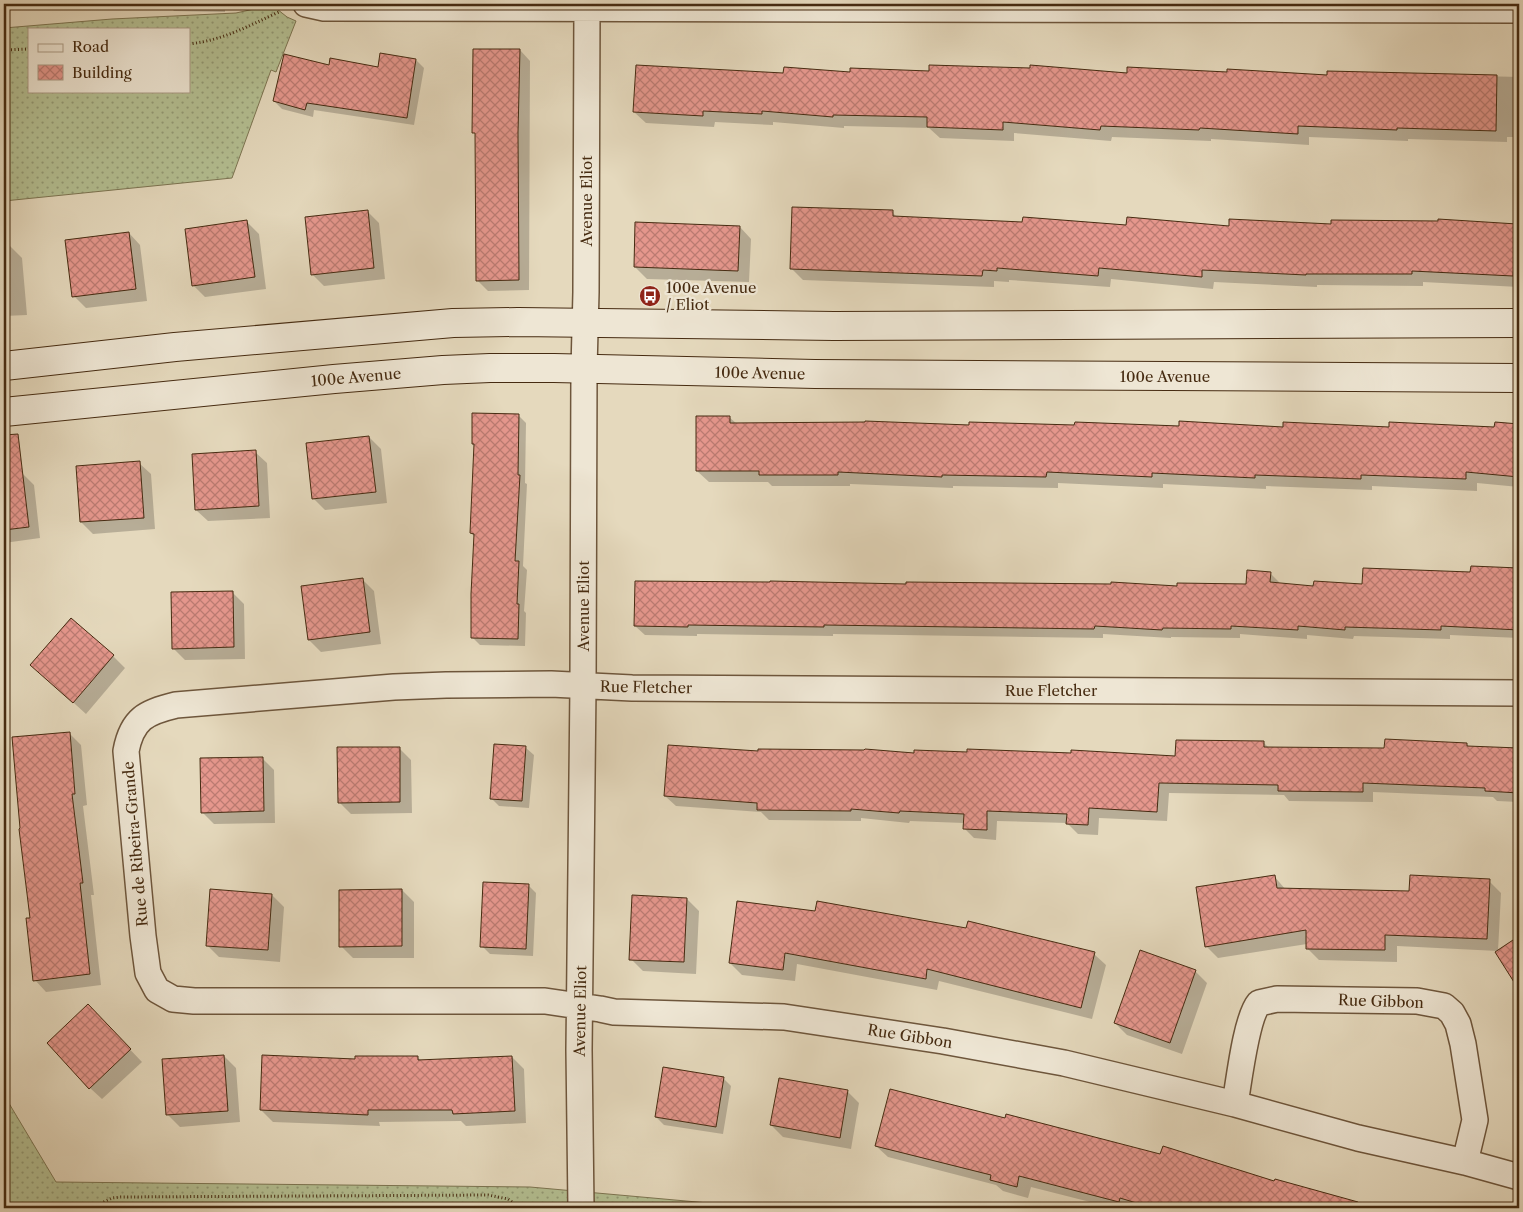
<svg xmlns="http://www.w3.org/2000/svg" width="1523" height="1212" font-family="'Libre Caslon Text',serif">
<defs>
<pattern id="grass-dots" width="8" height="8" patternUnits="userSpaceOnUse" patternTransform="scale(1.25)"><rect width="8" height="8" fill="#b4bf92"/><path d="M2 2h.1M6 6h.1" fill="none" stroke="#949b76" stroke-width="1.8" stroke-linecap="round"/></pattern>
<pattern id="building-cross-hatch" width="8" height="8" patternUnits="userSpaceOnUse" patternTransform="scale(1.25)"><rect width="8" height="8" fill="#e5978d"/><path d="M0 0l8 8M0 8l8-8" fill="none" stroke="#bb7b72"/></pattern>
</defs>
<rect width="100%" height="100%" fill="#e5d9bd"/>
<filter id="stains"><feTurbulence type="fractalNoise" baseFrequency=".004" numOctaves="4"/><feColorMatrix values="0 0 0 0 .2 0 0 0 0 .09 0 0 0 0 .02 0 0 0 .5 -.17"/></filter>
<radialGradient id="worn" r=".72"><stop offset=".6" stop-color="#630" stop-opacity="0"/><stop offset="1" stop-color="#630" stop-opacity=".3"/></radialGradient>
<path fill="url(#grass-dots)" stroke="#7d7552" fill-rule="evenodd" d="M272,5L287,17L296,21L276,72L271,70L232,178L4,201V28L112,19L236,13ZM29,29H189V91H29Z
M4,1095L56,1182L530,1187L764,1208H4Z"/>
<path fill="#0003" d="M167,4H225V12L174,11Z
M520,50L530,61L529,290L488,291L477,280L476,134L474,132Z
M416,60L424,68L414,125L314,110L313,117L282,109L274,101L330,67L379,68Z
M930,72L1328,77V72L1519,77V137H1507V142L1408,139V141L1309,137V145L1211,139V141L1112,137L1111,141L1014,133V141L940,138L929,128L844,126V128L773,122V125L715,122L714,127L646,123L634,112L784,74Z
M367,211L379,223L385,279L324,286L312,274Z
M892,212L898,218L1127,226L1230,227L1439,222V221L1519,225V287L1423,282V286L1317,285V287L1214,282L1213,289L1111,279L1110,287L1009,280V282L994,281V287L803,280L791,268Z
M247,222L259,234L266,289L205,297L193,285Z
M740,227L751,239L749,282L647,279L635,267Z
M129,233L140,245L147,301L86,308L74,296Z
M4,246H10L22,258L27,315L4,316Z
M518,415L526,423L525,483L527,484L523,566L527,570L524,611L526,613L525,646L480,645L472,637L475,537L471,533L475,446L473,444Z
M729,417L737,424L970,427L1495,429L1496,423L1519,425V487L1477,483V491L1372,486V490L1266,486V489L1163,484V488L1058,483V488L953,486V488L850,484V486H772L768,482H709L697,471Z
M369,437L381,449L387,503L325,510L313,498Z
M255,452L267,463L270,518L208,521L196,510Z
M139,463L151,474L155,529L93,534L81,522Z
M22,473L34,485L40,538L4,543V475Z
M1472,567L1519,570V638L1450,635V639L1354,636L1353,639L1307,635V639L1240,634V638L1171,637V638L1103,634V638L833,634V636L697,634V636L645,635L635,626L907,585L1178,588L1247,585L1270,573L1279,582V584L1314,587L1363,585L1471,573Z
M362,579L374,591L381,644L321,652L309,640Z
M232,592L244,604L245,659L185,660L173,648Z
M113,656L125,668L86,714L32,665Z
M69,733L81,745L87,805L83,806L94,895H91L101,985L46,992L35,980L31,919Z
M1263,742L1270,749H1385L1466,744L1470,747L1519,749V802L1497,801L1493,797L1373,792V802L1289,801L1284,795L1169,793L1167,821L1099,818L1098,835L1078,834L1067,823L997,821L996,840L974,838L964,828V823L910,821L909,823L861,818V821L769,820L761,812L676,806L665,796L759,753L1176,757Z
M399,748L411,760L412,813L351,814L339,802Z
M526,748L534,755L529,808L499,806L491,798Z
M262,758L274,770L275,823L214,824L202,812Z
M1274,876L1286,890L1411,892L1489,881L1501,893L1498,951L1397,946V962L1319,960L1307,948V944L1218,958L1206,946Z
M528,885L536,893L533,956L490,954L482,946Z
M402,890L414,902V958H353L341,946Z
M272,895L284,907L280,962L219,957L207,945Z
M687,899L699,911L696,974L643,971L631,959Z
M738,903L1094,954L1106,965L1092,1019L939,981L937,990L797,964L795,981L742,975L730,963Z
M1519,938V997L1516,983L1497,952Z
M1195,971L1207,983L1182,1054L1127,1035L1115,1023Z
M100,1018L142,1062L102,1099L90,1088Z
M224,1056L236,1068L240,1122L180,1127L168,1115Z
M417,1057L422,1061L512,1057L524,1069L526,1123L466,1126L461,1121L379,1122L380,1126L273,1122L261,1110L356,1060Z
M723,1078L731,1086L723,1134L664,1125L656,1117Z
M847,1091L859,1103L851,1149L783,1137L771,1125Z
M1006,1119L1275,1182L1276,1180L1378,1208H1114L1031,1187L1028,1198L1003,1191L996,1185L888,1157L876,1146Z"/>
<path fill="url(#building-cross-hatch)" stroke="#462b11" d="M473,49H520L518,133L519,280L476,281L475,133H472Z
M380,53L416,59L407,118L307,103L305,110L273,101L284,54L329,65L330,58L378,67Z
M636,65L783,73L784,67L850,72V68L929,71V65L1030,68V65L1127,73V67L1227,72V69L1327,75V71L1497,75L1496,131L1397,128V130L1298,126V134L1200,128L1199,130L1101,126L1100,130L1003,122V130L927,127V117L833,115V117L762,111V114L703,111V116L633,112Z
M792,207L893,210V216L1022,222L1023,217L1126,225L1127,217L1229,226V219L1331,224V220L1438,221V219L1517,224L1513,276L1412,271V274H1306V275L1202,270V277L1099,268L1098,276L997,268V271L983,270L982,276L790,269Z
M368,210L374,268L311,275L305,217Z
M247,220L255,277L192,286L185,229Z
M635,222L740,226L738,271L634,267Z
M129,232L136,289L72,297L65,240Z
M472,413L519,414L518,475H520L515,561H519L517,604H519L518,639L471,638V594L474,534L470,533L474,444H472Z
M696,416H730V423L865,422V421L969,425V422L1074,425L1075,422L1179,426V421L1283,427V422L1389,427V422L1494,427L1495,422L1519,424V477L1466,472V479L1361,475V479L1255,475V478L1152,473V477L1047,472L1046,477L942,475V477L838,472V475H759V471H696Z
M18,434L29,527L4,530V435Z
M369,436L376,492L312,499L306,443Z
M256,450L259,506L195,510L192,454Z
M140,461L144,518L80,522L76,466Z
M1471,566L1519,568V630L1441,626V630L1345,627V630L1298,626V630L1231,626V629L1163,628L1162,630L1095,626L1094,629L824,625V627L688,625V627L634,626L635,581L770,582V581L906,584V582L1111,584V582L1177,586V583L1246,584L1247,570L1271,572L1270,582L1313,586L1314,581L1362,584L1363,568L1470,572Z
M363,578L370,632L308,640L301,586Z
M233,591L234,647L172,649L171,592Z
M71,618L114,655L73,703L30,665Z
M70,732L75,794H72L83,883H80L90,974L33,981L26,918H30L19,829L20,828L12,737Z
M1385,739L1467,743V746L1519,748V793L1485,791V788L1363,783V792L1278,791V785L1159,783L1157,812L1089,808L1088,825L1066,824L1067,814L987,811V830L963,829L964,814L900,811L899,813L851,809V811L757,810V803L664,796L668,745L758,751V749L864,750L865,749L914,753V750L967,752V749L1071,753V750L1175,756L1176,740L1264,741V747L1384,748Z
M494,744L526,746L522,801L490,799Z
M337,747H400V802L338,803Z
M263,757L264,811L201,813L200,758Z
M1275,875L1277,888L1409,891L1410,875L1490,879L1487,939L1385,935V950L1306,949V930L1205,947L1196,887Z
M483,882L529,884L526,949L480,947Z
M210,889L272,894L268,950L206,946Z
M402,889V946L339,947V890Z
M632,895L687,898L684,962L629,960Z
M737,901L815,911L817,901L966,928L968,921L1095,952L1081,1008L927,969L926,979L785,953L783,970L729,963Z
M1519,936V990L1495,952Z
M1140,950L1196,970L1170,1043L1114,1023Z
M88,1004L131,1049L89,1089L47,1043Z
M224,1055L228,1111L166,1115L162,1059Z
M262,1055L355,1059V1056H418V1060L512,1056L515,1111L453,1114L452,1110H368V1115L260,1110Z
M663,1067L724,1077L716,1127L655,1117Z
M779,1078L848,1090L840,1138L770,1125Z
M890,1089L1005,1118L1006,1114L1160,1154L1163,1146L1274,1181L1275,1179L1358,1202L1357,1208H1153L1120,1198L1119,1202L1019,1176L1017,1187L990,1180L991,1175L875,1146Z"/>
<g fill="none" stroke-linecap="round" stroke-linejoin="round">
<g stroke="#6e563c" stroke-width="28">
<path id="street" d="M306,4L324,8L1519,10
M1519,693L632,688L551,684L446,685L394,687L176,705C146,712 132,719 126,751L143,936L148,973L157,990L173,999L194,1001H545L600,1009L614,1012L784,1017L943,1041L1064,1063L1235,1104L1358,1138L1465,1162L1519,1177
M1235,1104C1239,1081 1246,1018 1259,1003L1277,999L1417,1001L1444,1006L1452,1013L1458,1024L1463,1044L1475,1120L1465,1162
M581,1208L579,1050L583,686L584,369L586,292L587,4"/>
</g>
<g stroke="#462b11" stroke-width="30">
<path id="secondary" d="M4,366L175,347L453,323L518,322L834,326L1519,323
M4,412L334,379L443,370L490,368H554L815,374L1519,378"/>
</g>
<path stroke="#462b11" stroke-width="3" stroke-dasharray="1 2.5" stroke-linecap="butt" d="M189,44C224,40 248,26 279,12
M4,50L29,49
M91,1208L112,1198L121,1197L488,1195L508,1199L521,1208"/>
<use href="#street" stroke="#eee6d4" stroke-width="25"/>
<use href="#secondary" stroke="#eee6d4" stroke-width="28"/>
</g>
<defs>
<g id="bus-disc" transform="scale(1.125)"><circle r="9.5" fill="#8f2418" stroke="#eee6d4"/><path d="M-5-6H5V4H4V6H2V4H-2V6H-4V4H-5ZM-3.5-4V0h7V-4ZM-3.5 1.2v1.5H-2V1.2ZM2 1.2v1.5H3.5V1.2Z" fill="#fff"/></g>
</defs>
<g fill-rule="evenodd">
<use href="#bus-disc" x="650" y="296"/>
</g>
<g text-anchor="middle" dominant-baseline="central" stroke-width="4.5" stroke-linejoin="round" paint-order="stroke">
<g font-size="15" fill="#462b11" stroke="#eee6d4">
<text transform="translate(586 201) rotate(-90)">Avenue Eliot</text>
<text transform="translate(760 373) rotate(1)">100e Avenue</text>
<text x="1165" y="376">100e Avenue</text>
<text transform="translate(356 377) rotate(-5)">100e Avenue</text>
<text transform="translate(583 606) rotate(-90)">Avenue Eliot</text>
<text transform="translate(646 687) rotate(1)">Rue Fletcher</text>
<text x="1051" y="690">Rue Fletcher</text>
<text transform="translate(135 844) rotate(-95)">Rue de Ribeira-Grande</text>
<text transform="translate(1381 1001) rotate(2)">Rue Gibbon</text>
<text transform="translate(580 1011) rotate(-89)">Avenue Eliot</text>
<text transform="translate(910 1036) rotate(9)">Rue Gibbon</text>
</g>
<g font-size="15" fill="#462b11" stroke="#eee6d4" text-anchor="start">
<text x="666" y="287">100e Avenue<tspan x="666" dy="17">/ Eliot</tspan></text>
</g>
</g>
<rect width="1523" height="1212" fill="none" stroke="#e5d9bd" stroke-width="20"/>
<rect x="5" y="5" width="1513" height="1202" fill="none" stroke="#462b11" stroke-width="2.5"/>
<rect x="10" y="10" width="1503" height="1192" fill="none" stroke="#462b11"/>
<rect x="28" y="28" width="162" height="65" fill="#eee6d4" stroke="#ab9b86"/>
<rect x="38" y="44" width="25" height="8" fill="#eee6d4" stroke="#ab9b86"/>
<text x="72" y="52" font-size="15" fill="#462b11">Road</text>
<rect x="38" y="65" width="25" height="15" fill="url(#building-cross-hatch)" stroke="#ab9b86"/>
<text x="72" y="78" font-size="15" fill="#462b11">Building</text>
<rect width="100%" height="100%" filter="url(#stains)"/>
<rect width="100%" height="100%" fill="url(#worn)"/>
</svg>
